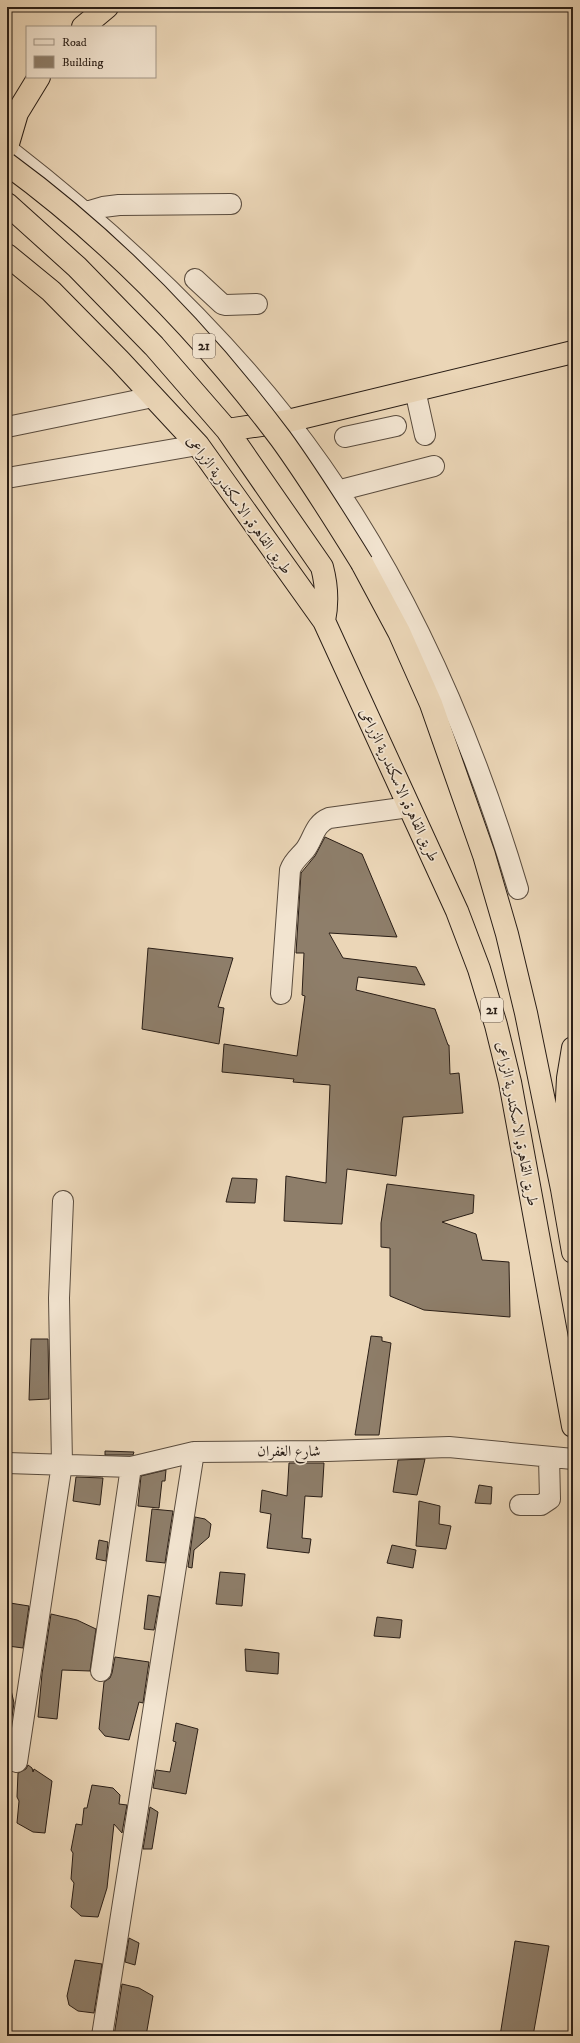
<svg xmlns="http://www.w3.org/2000/svg" width="580" height="2043" font-family="'IM FELL DW Pica',Amiri,serif">
<rect width="100%" height="100%" fill="#ebd6b7"/>
<filter id="stains"><feTurbulence type="fractalNoise" baseFrequency=".005" numOctaves="4"/><feColorMatrix values="0 0 0 0 .2 0 0 0 0 .09 0 0 0 0 .02 0 0 0 .5 -.17"/></filter>
<radialGradient id="worn" r=".72"><stop offset=".6" stop-color="#630" stop-opacity="0"/><stop offset="1" stop-color="#630" stop-opacity=".3"/></radialGradient>
<path fill="#8e7e6a" stroke="#2a1e16" d="M325,837L362,854L397,937L329,933L343,958L416,967L425,985L358,977L356,990L435,1009L448,1045H449L450,1074L459,1073L463,1113L403,1117L396,1176L347,1169L342,1224L284,1221L286,1176L326,1183L330,1085L293,1082L294,1079L222,1072L224,1044L297,1056L305,996L302,995L304,953H296L301,873L315,856Z
M148,948L233,958L218,1007L224,1008L219,1044L142,1029Z
M232,1178L257,1179L255,1203L226,1202Z
M387,1184L474,1195L473,1213L442,1222L476,1234L482,1260L509,1262L510,1317L424,1310L390,1296V1248L381,1247V1223Z
M371,1336L382,1337V1341L391,1343L379,1435H355Z
M31,1339H48L49,1399L29,1400Z
M105,1451L134,1452L133,1455H105Z
M425,1459L417,1495L393,1492L398,1460Z
M289,1463H324L322,1497L305,1496L302,1538L311,1539L309,1553L267,1548L271,1514L260,1512L262,1490L287,1496Z
M166,1470L165,1481H162L159,1508L138,1506L141,1476Z
M76,1477L103,1478L100,1505L73,1501Z
M479,1485L492,1487L491,1504L475,1503Z
M419,1501L440,1506L439,1524L451,1526L446,1549L416,1546Z
M152,1509L173,1511L165,1563L146,1561Z
M195,1517L205,1519L211,1524L209,1537L194,1550L192,1568L188,1567Z
M99,1540L108,1542L106,1561L96,1559Z
M392,1545L416,1550L413,1568L387,1563Z
M220,1572L245,1574L242,1606L216,1604Z
M148,1595L160,1597L154,1630L144,1629Z
M10,1603L29,1606L23,1648L8,1646Z
M51,1614L77,1620L96,1629L90,1671L62,1670L57,1719L38,1717L42,1674Z
M377,1617L402,1620L400,1638L374,1636Z
M245,1649L279,1653L278,1674L246,1671Z
M115,1657L149,1662L143,1703L139,1702L129,1740L105,1736L99,1729L104,1682L110,1678L112,1673Z
M7,1690H11L14,1703L7,1749Z
M176,1723L198,1729L186,1794L153,1788L156,1770L170,1772L176,1742L173,1741Z
M28,1765L32,1768L33,1772L34,1769L52,1781L45,1833L33,1832L17,1823L19,1801L17,1797L18,1773L26,1769Z
M92,1785L113,1788L120,1795L119,1804L127,1805L122,1833L114,1824L107,1888L98,1917L81,1916L71,1907L74,1883L71,1879L73,1853L71,1850L76,1824L82,1825L84,1808H87Z
M150,1807L158,1812L152,1849H143Z
M129,1938L139,1943L135,1965L125,1962Z
M515,1941L549,1946L533,2036H500Z
M75,1960L102,1964L94,2013L78,2011L69,2005L67,1996Z
M122,1984L139,1988L153,1996L146,2036H114Z"/>
<g fill="none" stroke-linecap="round" stroke-linejoin="round">
<g stroke="#5a4c3e" stroke-width="22">
<path id="minor" d="M7,149C110,229 206,317 287,420C396,559 468,721 518,889
M86,212L103,207L119,205L231,204
M195,279L222,304L226,305L257,304
M415,390L425,435
M7,427L153,397
M345,437L396,426
M7,478L198,445
M337,491L434,466
M281,994L290,870C293,861 299,857 305,850C314,838 314,824 329,818L409,807
M7,1463L131,1467L194,1452L327,1451L449,1447L573,1459
M520,1505H541L550,1499L549,1457
M101,1671L131,1467
M17,1762L62,1464L59,1298L63,1201
M102,2036L194,1452"/>
</g>
<g stroke="#2a1e16" stroke-width="24">
<path id="highway" d="M83,27L107,7
M7,147L17,113L39,77
M7,204L77,267L154,346L227,430L322,567C327,586 328,602 324,621
M7,255L51,291L120,361L198,445L324,621L457,911L479,969L496,1025L510,1082L573,1426
M227,430L288,421L573,352
M362,563L399,632L431,704L484,855L507,934L526,1013L562,1189L573,1252
M564,1158L568,1078L573,1048"/>
</g>
<use href="#minor" stroke="#f2e4d0" stroke-width="20"/>
<use href="#highway" stroke="#ebd6b7" stroke-width="22"/>
<g stroke="#2a1e16" stroke-width="24" stroke-linecap="butt">
<path id="highway-bridge" d="M7,164C112,241 203,335 281,439C310,479 336,521 362,563"/>
</g>
<use href="#highway-bridge" stroke="#ebd6b7" stroke-width="22"/>
</g>
<g text-anchor="middle" dominant-baseline="central" stroke-width="3.5" stroke-linejoin="round" paint-order="stroke">
<g fill="#f2e4d0" stroke="#66594e" stroke-width="1">
<rect x="193" y="334" width="22" height="24" rx="3"/>
<rect x="481" y="998" width="22" height="24" rx="3"/>
</g>
<g font-size="14" font-weight="bold" fill="#2a1e16">
<text x="204" y="346">21</text>
<text x="492" y="1010">21</text>
</g>
<g font-size="15" fill="#2a1e16" stroke="#f2e4d0">
<text transform="translate(239 505) rotate(54)">طريق القاهرة, الاسكندرية الزراعى</text>
<text transform="translate(399 785) rotate(65)">طريق القاهرة, الاسكندرية الزراعى</text>
<text transform="translate(517 1124) rotate(79)">طريق القاهرة, الاسكندرية الزراعى</text>
<text x="289" y="1451">شارع الغفران</text>
</g>
</g>
<rect width="580" height="2043" fill="none" stroke="#ebd6b7" stroke-width="24"/>
<rect x="8" y="8" width="564" height="2027" fill="none" stroke="#2a1e16" stroke-width="2"/>
<rect x="12" y="12" width="556" height="2019" fill="none" stroke="#2a1e16"/>
<rect x="26" y="26" width="130" height="52" fill="#f2e4d0" stroke="#a29586"/>
<rect x="34" y="39" width="20" height="6" fill="#f2e4d0" stroke="#a29586"/>
<text x="62" y="46" font-size="12" fill="#2a1e16">Road</text>
<rect x="34" y="56" width="20" height="12" fill="#8e7e6a" stroke="#a29586"/>
<text x="62" y="66" font-size="12" fill="#2a1e16">Building</text>
<rect width="100%" height="100%" filter="url(#stains)"/>
<rect width="100%" height="100%" fill="url(#worn)"/>
</svg>
